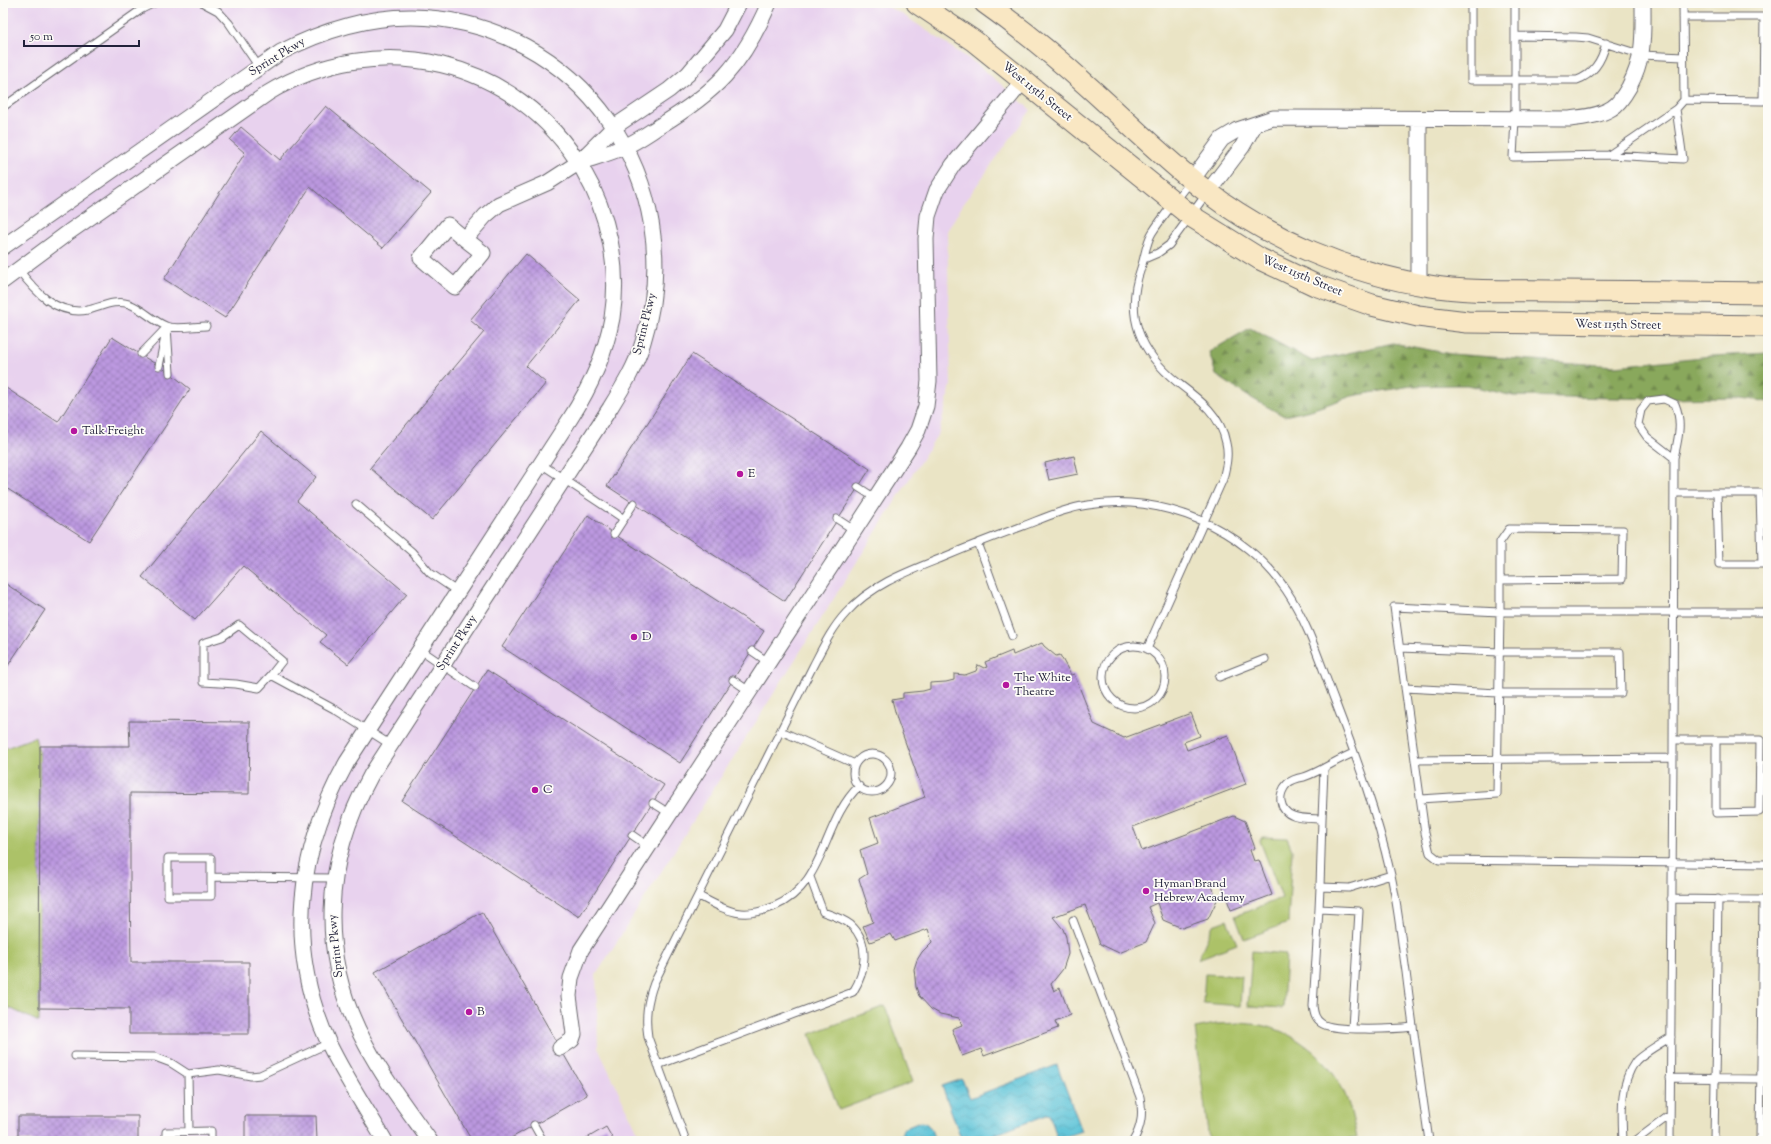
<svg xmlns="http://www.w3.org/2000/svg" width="1771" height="1144" font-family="'Sorts Mill Goudy',serif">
<defs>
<pattern id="forest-firs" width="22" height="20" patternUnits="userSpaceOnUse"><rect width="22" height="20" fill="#89a85c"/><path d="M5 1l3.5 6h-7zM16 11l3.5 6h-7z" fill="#70884d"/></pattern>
<pattern id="water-waves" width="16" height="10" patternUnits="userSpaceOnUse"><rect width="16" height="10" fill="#5ac2d7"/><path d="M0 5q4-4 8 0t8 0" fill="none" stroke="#4ea6b9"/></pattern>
<pattern id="building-cross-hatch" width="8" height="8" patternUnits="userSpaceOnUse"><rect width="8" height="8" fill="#bc99e0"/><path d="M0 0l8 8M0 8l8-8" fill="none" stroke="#987cb7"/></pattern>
</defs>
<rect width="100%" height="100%" fill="#fdfcf7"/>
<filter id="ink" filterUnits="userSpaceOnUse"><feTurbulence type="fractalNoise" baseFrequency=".025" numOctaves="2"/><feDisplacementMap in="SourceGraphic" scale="8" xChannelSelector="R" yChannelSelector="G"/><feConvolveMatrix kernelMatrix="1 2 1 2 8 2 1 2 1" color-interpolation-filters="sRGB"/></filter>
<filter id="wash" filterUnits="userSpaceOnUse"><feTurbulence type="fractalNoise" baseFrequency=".012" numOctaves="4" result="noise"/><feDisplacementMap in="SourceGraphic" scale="16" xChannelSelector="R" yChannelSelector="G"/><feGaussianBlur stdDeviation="0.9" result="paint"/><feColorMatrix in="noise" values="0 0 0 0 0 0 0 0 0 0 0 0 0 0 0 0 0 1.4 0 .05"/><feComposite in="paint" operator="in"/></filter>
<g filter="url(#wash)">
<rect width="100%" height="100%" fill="#eae4c5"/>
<path fill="#e8d2ee" d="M3,3H881L902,14L978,65L1031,110L964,203L947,231L951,385L939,432L596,975L598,1048L642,1141H3Z"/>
<path fill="url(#forest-firs)" stroke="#56654c" d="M1250,328L1312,361L1393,343L1451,354L1615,366L1711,356L1768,353V402L1742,398L1665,399L1513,396L1467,385H1454L1411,386L1352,396L1311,410L1284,416L1246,395L1216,375L1209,352Z"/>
<path fill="#acc267" stroke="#677251" d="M35,737L40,756L39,1022L3,1005V749Z
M1262,837L1287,838L1292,850L1288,923L1244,939L1235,916L1282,898L1260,841Z
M1227,920L1237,944L1198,959L1213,925Z
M1252,951L1286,954L1283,1008L1248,1006Z
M1205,974L1242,976L1240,1006L1203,1003Z
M885,1006L913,1082L839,1110L810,1034Z
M1240,1023C1247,1024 1254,1024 1261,1025C1295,1032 1326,1057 1342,1088C1350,1103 1353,1121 1357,1138L1339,1141H1209L1195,1028L1216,1024Z"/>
<path fill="url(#water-waves)" stroke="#3e7289" d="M1057,1065L1082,1131L1058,1139L1049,1114L978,1141H962L942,1086L962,1079L970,1098Z
M920,1122C931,1122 932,1133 935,1141H903L901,1135L903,1129Z"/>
<g id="blocks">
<path fill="url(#building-cross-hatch)" d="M326,106L431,193L383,248L310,187L225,318L164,279L245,153L230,140L241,127L280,160Z
M526,254L580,300L526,366L546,383L432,520L370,468L484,332L470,320Z
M112,337L170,373L190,389L89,541L3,486V386L58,422Z
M692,354L870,469L785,601L607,486Z
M261,431L316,477L297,501L407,594L348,664L320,642L326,635L243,566L195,620L142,577Z
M1074,456L1078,474L1049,480L1045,463Z
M588,515L614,534L764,631L680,763L502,647Z
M3,582L45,610L3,673Z
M1042,643L1044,646L1056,656L1060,655L1071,675L1074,674L1094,724L1124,738L1191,713L1200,736L1184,742L1187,750L1228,735L1246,784L1133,827L1142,851L1234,816L1245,821L1255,848L1250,850L1254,861L1259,860L1272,895L1231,910L1220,880L1211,883L1217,900L1208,919L1182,928L1163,920L1157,903L1148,907L1155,923L1146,942L1119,953L1100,944L1085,905L1053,917L1063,929L1066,937L1068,954L1063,969L1051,984L1054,991L1060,988L1070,1015L1055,1021L1058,1028L984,1056L981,1049L962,1056L952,1029L962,1025L959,1018L940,1014L931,1009L919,996L916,987L914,969L917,960L922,952L932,942L928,929L895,941L891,934L870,942L863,926L873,922L859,879L867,874L860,850L878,843L870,818L925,797L897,719L892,700L903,698V693L923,691L930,689V683L946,682L954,680V674L965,675L976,671L978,665L984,668L987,667L985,662L1012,651L1013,655Z
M487,670L664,785L579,917L402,801Z
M129,721L250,722L249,794L130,793V877L131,962H249V1034H129V1009L39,1008L40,746H130Z
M482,912L587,1095L506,1141H472L375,972Z
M18,1116H138V1141H18Z
M245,1116H316L317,1141H245Z
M606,1127L614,1141H582Z"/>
</g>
</g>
<g filter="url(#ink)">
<use href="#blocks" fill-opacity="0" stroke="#68666b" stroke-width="1"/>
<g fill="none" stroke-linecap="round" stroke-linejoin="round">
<g stroke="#68666b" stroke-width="9">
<path id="lane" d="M203,3L218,11L229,23L259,67
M1471,3V80H1577C1594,74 1602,61 1606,43
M1515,3V119L1513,157L1609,155L1683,159L1676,109L1609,155
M1683,17H1764L1763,101L1684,100
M1515,36L1576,37L1588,38L1642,55L1683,57
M3,107L142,9L154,3
M1676,109L1684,100L1683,3
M1144,259L1158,253L1169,245L1207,193
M18,269C35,291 56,316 88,310C101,307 115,299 129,304C143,309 153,321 166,326C174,330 196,326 206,326
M167,327L170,373
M141,354L167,327
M159,366L165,337
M541,464L624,519
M858,487L875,498
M1674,493H1760L1762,564H1719L1717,493
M356,504L412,552L430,573L458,592
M837,519L854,530
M614,534L634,503
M978,543L1012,636
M1500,580L1622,579L1623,530L1509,529L1500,542V612H1768
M1103 677a31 31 0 1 1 62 0a31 31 0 1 1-62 0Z
M1400,648L1500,652H1620L1621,693H1498L1405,688
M1147,649L1223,479C1226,467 1229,455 1226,443C1221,415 1199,399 1178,383C1140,352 1124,316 1141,268C1145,256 1146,243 1152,233C1163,215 1178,199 1190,182
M421,650L475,687
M752,651L768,662
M271,675L259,688L236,684L203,682V643L222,637L239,625L282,661L271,675L334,709L391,745
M1219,677L1265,659
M733,680L749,691
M781,731L855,764
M1673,740H1760L1759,812L1716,813V740
M1354,753C1337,759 1322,771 1304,777C1298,778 1291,780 1287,784C1283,788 1280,795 1281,801C1284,821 1307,818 1322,819L1320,887L1349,888L1391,875
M853 773a19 19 0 1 1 38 0a19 19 0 1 1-38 0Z
M1673,758L1674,458L1647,437L1638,424L1641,410L1648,401L1664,399L1675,404C1683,423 1678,439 1674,458
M1415,760L1673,758L1670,1141
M1421,799L1497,794L1500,612L1394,607L1425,833L1430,853L1439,860L1768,864
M653,803L669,813
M1322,819L1324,769
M632,835L648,846
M211,877V896H168V858H211V877L334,878
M699,896C727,911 741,920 773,907C827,885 821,823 859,786
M1671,899L1763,900L1760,1141
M1319,909L1320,887
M1073,920L1140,1097C1143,1113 1142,1126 1133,1141
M1352,1028L1359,911L1319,909L1313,1006C1314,1013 1315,1019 1321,1023C1332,1032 1397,1029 1413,1027
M75,1056L155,1057L171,1063L188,1074
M658,1065L853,992C865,973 871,943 851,925C844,919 832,915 823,912L810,877
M1670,1078L1760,1079
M534,1125L543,1141
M189,1131L188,1074L219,1070L251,1076L260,1075L329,1043
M166,1141V1132L211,1131V1141
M686,1141L648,1037C645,1017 647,1002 654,983L813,666C823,647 832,628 846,613C872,584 909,571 944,557C970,546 996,536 1023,526C1044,518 1066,508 1088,505C1160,492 1246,529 1286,590C1309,624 1321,666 1336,704C1357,759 1377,814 1390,871C1398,904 1401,939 1406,972C1413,1029 1421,1085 1429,1141
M1623,1141C1622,1115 1619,1085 1635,1062C1640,1055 1663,1042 1671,1037
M1635,1141L1670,1115
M1714,1141L1718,899"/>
</g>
<g stroke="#68666b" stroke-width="17">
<path id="street" d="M1419,119V284
M1255,124L1273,118L1570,119C1583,117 1600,116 1612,108C1619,104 1625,94 1629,87C1645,56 1643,36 1643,3
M581,162C596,157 610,153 624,147C636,142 647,134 658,127C716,92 742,66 769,3
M1192,180L1222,139L1237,130L1255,124L1242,147L1208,192
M465,239L483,253L455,287L421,258L448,225L465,239L485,216L499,204L547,183L578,163L614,127L669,90L688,74L725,30L739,3
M3,247L281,52C322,31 364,17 411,17C579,19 693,183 643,342C636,366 623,387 610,408L371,775C323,862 317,956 366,1045C384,1079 408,1110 430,1141
M3,281L69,232L268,93C378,27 516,58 583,170C609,214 620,268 612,318C605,356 590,388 570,419L347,762C297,852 285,948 329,1044C345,1077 366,1109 385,1141
M560,1048L572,1040L574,1034L569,996L571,978L581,950L908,448L918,430L926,406L929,381L926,239L928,216L937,190L953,165L1024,80"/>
</g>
<g stroke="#68666b" stroke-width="23">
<path id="secondary" d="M917,3L974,41L1191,216L1260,259L1315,285L1372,305L1418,316L1467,322L1768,326
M985,3C1022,29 1057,58 1091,89C1129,123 1165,160 1206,191C1271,240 1349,273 1430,286C1471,293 1515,290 1557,291C1627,291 1698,292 1768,293"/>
</g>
<use href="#lane" stroke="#fff" stroke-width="7"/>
<use href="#street" stroke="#fff" stroke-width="15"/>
<use href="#secondary" stroke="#f9e7c3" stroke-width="21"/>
</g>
</g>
<g fill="#b5179e" stroke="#fdfcf7" stroke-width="1.5">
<circle cx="74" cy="431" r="4"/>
<circle cx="740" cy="474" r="4"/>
<circle cx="634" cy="637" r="4"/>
<circle cx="1006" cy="685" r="4"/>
<circle cx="535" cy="790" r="4"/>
<circle cx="1146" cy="891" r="4"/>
<circle cx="469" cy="1012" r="4"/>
</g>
<g text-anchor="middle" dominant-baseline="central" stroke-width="3.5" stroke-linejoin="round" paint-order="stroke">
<g font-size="12" fill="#22223b" stroke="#fdfcf7">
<text transform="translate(277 57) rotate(-31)">Sprint Pkwy</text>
<text transform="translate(1037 92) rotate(39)">West 115th Street</text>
<text transform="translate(1302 276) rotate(23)">West 115th Street</text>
<text transform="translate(645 324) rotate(-76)">Sprint Pkwy</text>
<text transform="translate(1618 325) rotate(1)">West 115th Street</text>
<text transform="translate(457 643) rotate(-57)">Sprint Pkwy</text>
<text transform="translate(336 946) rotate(-96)">Sprint Pkwy</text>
</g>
<g font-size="12" fill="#22223b" stroke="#fdfcf7" text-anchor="start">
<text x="82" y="431">Talk Freight</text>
<text x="748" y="474">E</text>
<text x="642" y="637">D</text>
<text x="1014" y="678">The White<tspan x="1014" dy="14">Theatre</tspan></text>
<text x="543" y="790">C</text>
<text x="1154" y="884">Hyman Brand<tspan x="1154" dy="14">Hebrew Academy</tspan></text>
<text x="477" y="1012">B</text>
</g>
</g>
<rect width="1771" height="1144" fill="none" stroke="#fdfcf7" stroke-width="16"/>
<path d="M24 40v6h115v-6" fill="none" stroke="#22223b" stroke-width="2"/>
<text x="30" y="40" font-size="12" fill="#22223b" stroke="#fdfcf7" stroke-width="3" paint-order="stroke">50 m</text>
</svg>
